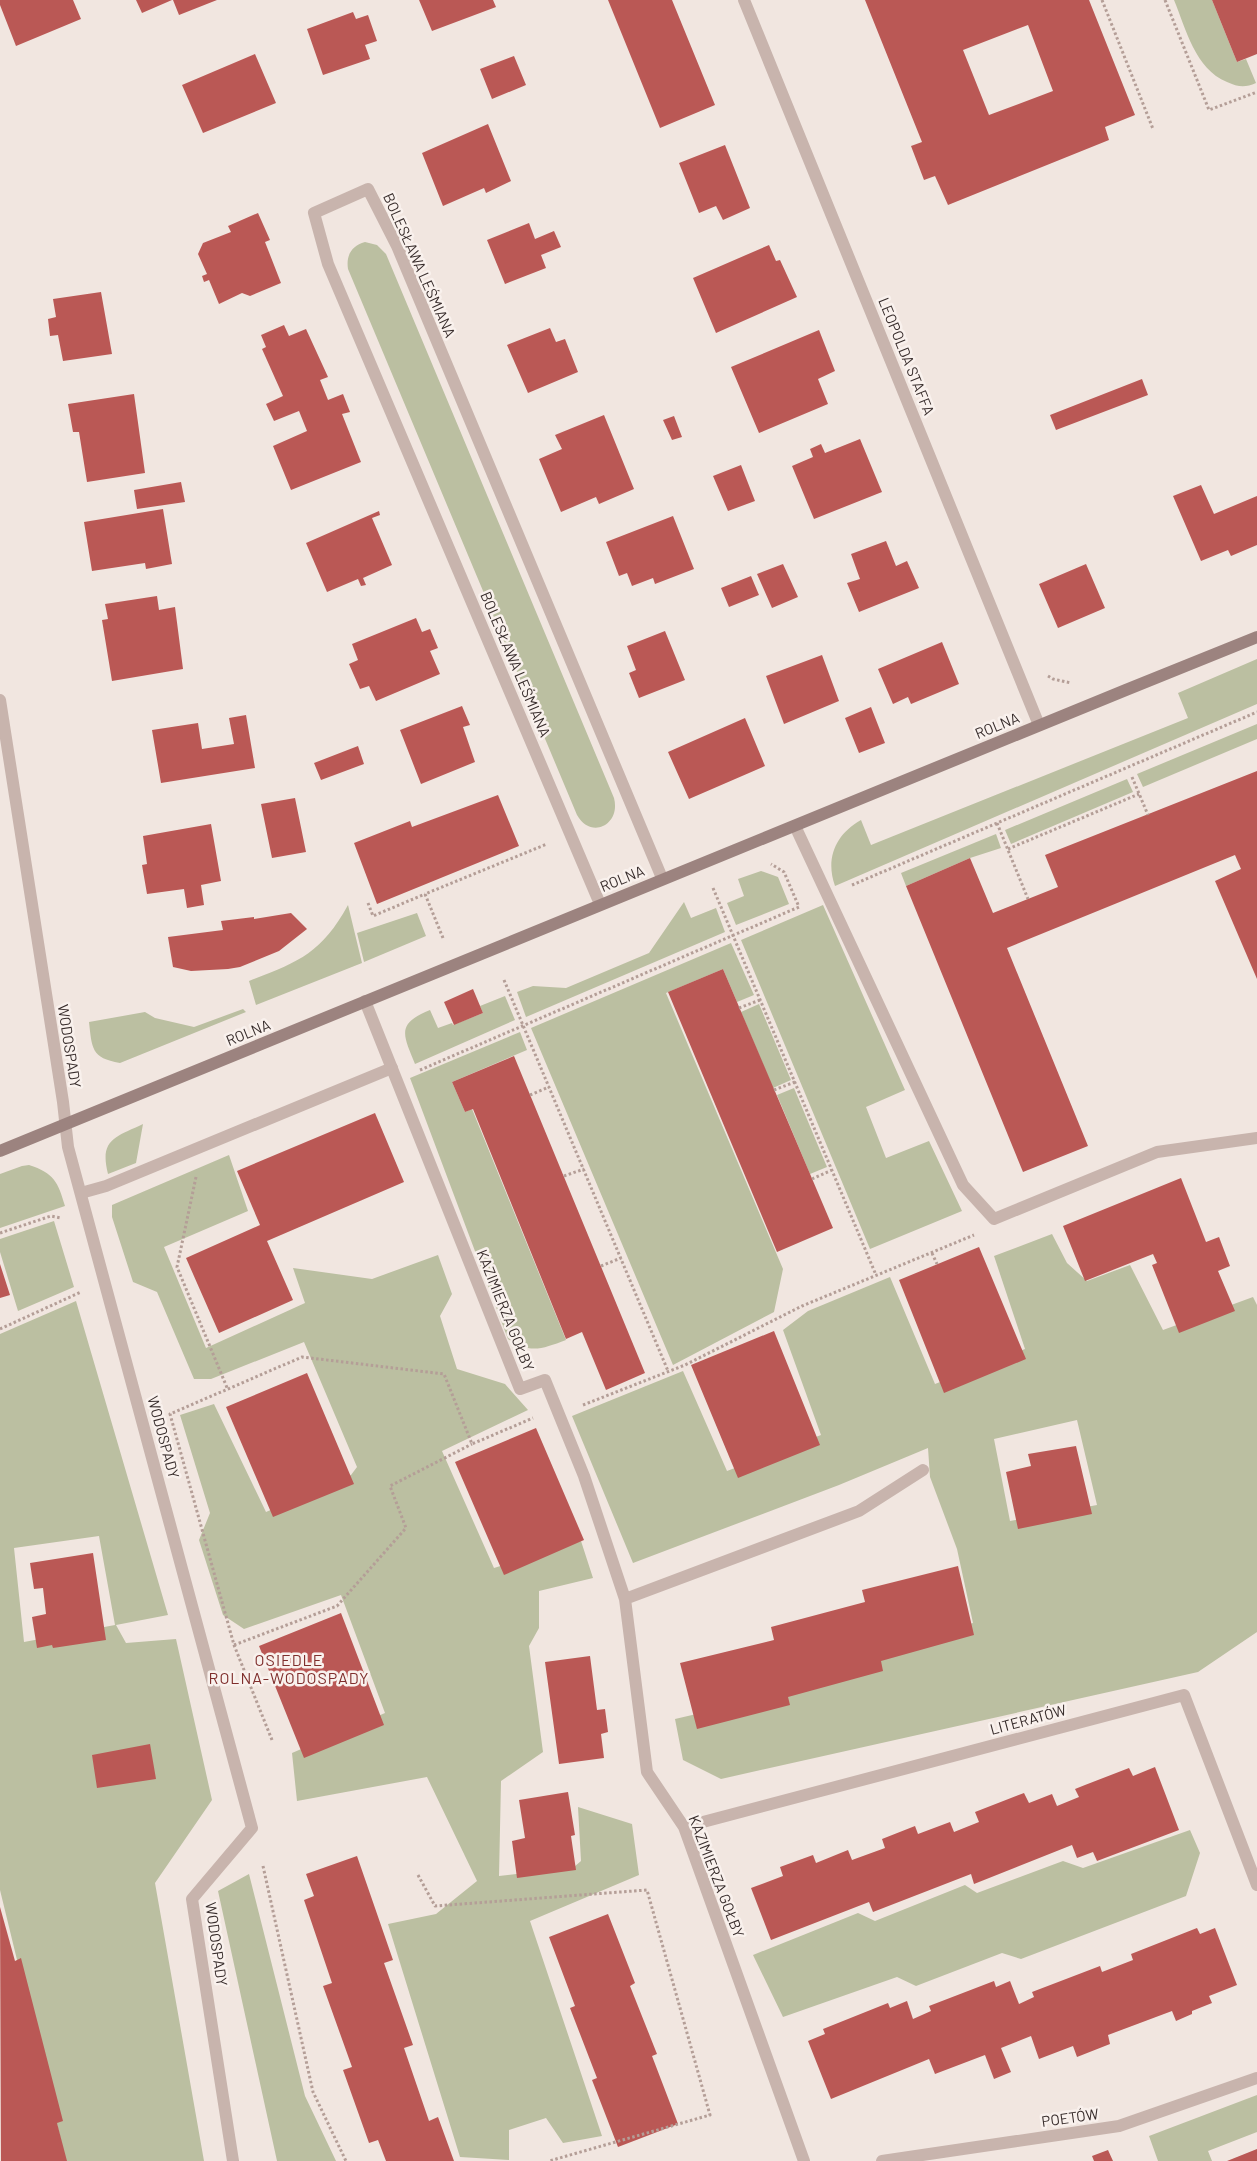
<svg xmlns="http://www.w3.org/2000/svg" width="1257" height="2161" font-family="Barlow,sans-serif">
<rect width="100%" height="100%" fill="#f1e6e0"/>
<path fill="#bbbfa1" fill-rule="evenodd" d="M1174,0H1212L1237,62L1246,59L1256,83C1245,88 1238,87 1227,82C1195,69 1186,29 1174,0Z
M365,242L377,245L386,254L614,798C621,825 591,840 577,815L348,269C346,256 351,246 365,242Z
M1257,659V704L835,886C825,858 836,834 861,820L871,845L1188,718L1178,693Z
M1257,724V739L1143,787L1137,774Z
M1127,779L1133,792L1011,844L1005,830Z
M996,834L1001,848L970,858L906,886L901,873Z
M761,871L778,877L789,904L736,925L727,903L744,896L738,879Z
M684,902L691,918L716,908L725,932L526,1017L517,992L533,986L566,988L649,953Z
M348,905L362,963L256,1005L249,981C298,962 321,954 348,905Z
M823,905L905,1090L866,1107L886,1158L929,1141L962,1211L870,1249L741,940Z
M417,913L426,936L364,962L357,933Z
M731,943L754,995L737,1002L723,969L666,993L783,1269L774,1312L673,1365L531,1028Z
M505,996L515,1020L415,1064C403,1034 396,1024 430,1010L438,1028L452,1023L453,1025L483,1013L480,1006Z
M759,1004L791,1080L773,1088L741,1012Z
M243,1009L246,1012L120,1063C91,1058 92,1048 89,1022L145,1012L155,1018L194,1027Z
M520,1032L527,1050L452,1082L465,1112L472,1109L566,1340C542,1349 530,1354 508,1339L410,1078Z
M794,1088L827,1167L810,1174L777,1095Z
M143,1124L136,1163L108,1174C99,1139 116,1137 143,1124Z
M229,1155L248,1211L164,1247L206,1348L305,1303L293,1268L372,1279L438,1255L452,1294L440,1316L457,1369L505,1384L528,1410L442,1451L494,1568L581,1541L593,1578L539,1591V1628L529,1646L543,1752L501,1781L499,1876L574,1867L581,1861L578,1807L632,1824L639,1875L530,1921L602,2136L563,2143L546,2118L509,2130V2160L460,2157L388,1924L436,1914L477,1881L427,1777L297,1801L292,1753L385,1713L341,1595L244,1629L223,1615L199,1540L210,1513L180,1415L214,1404L266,1512L351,1475L357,1467L304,1342L211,1379H194L157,1292L133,1282L112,1217V1205Z
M29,1165C54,1173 58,1182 65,1206L0,1228V1174L22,1166Z
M54,1221L74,1287L18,1311L0,1252V1239Z
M1052,1234L1067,1263L1087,1281L1130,1265L1163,1330L1253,1297L1257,1305V1632L1198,1672L721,1779L683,1760L675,1719L787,1693L886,1647L973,1623L957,1549L930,1477L928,1448L839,1485L633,1563L572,1416L683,1371L727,1471L821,1435L783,1330L808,1311L890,1277L935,1384L1025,1349L994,1256ZM1077,1420L1097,1505L1010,1521L994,1439Z
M76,1301L168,1615L116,1625L126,1643L176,1639L212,1800L155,1883L204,2161H66L0,1890V1334ZM99,1536L115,1625L24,1642L14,1548Z
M1190,1830L1200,1853L1186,1896L1021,1959L1002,1953L916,1986L897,1977L783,2017L753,1955L858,1913L875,1921L965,1885L977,1893L1063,1861L1083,1868Z
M249,1874L305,2096L336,2161H277L218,1891Z
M1257,2095V2132L1208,2151L1212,2161H1158L1149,2136Z"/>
<path fill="#ba5855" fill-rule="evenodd" d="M0,0H73L81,19L16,46L0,5Z
M136,0H172L142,13Z
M173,0H217L179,15Z
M419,0H493L496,7L432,31Z
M608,0H672L715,105L660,128Z
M865,0H1089L1135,115L1105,127L1109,140L948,205L935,176L924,180L911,146L922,142ZM1028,25L1053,91L989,115L963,50Z
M1212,0H1257V54L1237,62Z
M353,12L356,19L368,15L377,41L365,45L370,59L323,75L307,29Z
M255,54L276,103L203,133L182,85Z
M514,56L526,85L492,99L480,69Z
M488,124L511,181L486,193L484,188L443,206L422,153Z
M725,145L750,208L723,220L716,206L699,213L679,163Z
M258,213L270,240L265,242L281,283L250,296L242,293L219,304L209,280L204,282L202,276L207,274L198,254L203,243L231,232L228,226Z
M529,223L535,239L554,231L561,247L541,255L546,268L505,284L487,240Z
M769,245L776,261L780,260L797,297L716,333L693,278Z
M101,292L112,354L63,361L58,335L50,336L48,319L56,317L53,299Z
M284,325L289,336L306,329L328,377L320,380L328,400L343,394L350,412L342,414L361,462L291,490L273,446L307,431L299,411L274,421L266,404L283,396L262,349L266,347L261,335Z
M550,328L556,342L565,339L578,372L528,393L507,345Z
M819,330L835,371L818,379L828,404L759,433L731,367Z
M1142,379L1148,395L1056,430L1050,415Z
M134,394L145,473L87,482L79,432H73L68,404Z
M604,415L634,489L599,504L596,497L561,512L539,459L562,449L555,435Z
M674,416L682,437L672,440L663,420Z
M860,439L882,492L814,519L792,466L813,457L810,449L821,444L825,453Z
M741,465L755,501L728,511L713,476Z
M181,482L185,502L137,509L134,490Z
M1201,485L1214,514L1257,496V545L1231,556L1228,550L1201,561L1173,496Z
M163,509L172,564L146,569L145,563L92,571L84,522Z
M379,511L380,515L372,518L392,565L363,578L366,585L361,586L358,579L327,592L306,543Z
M673,516L694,569L655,584L653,578L632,586L627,573L619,576L606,542Z
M886,541L896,566L907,561L919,588L859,612L847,583L860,579L851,554Z
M783,564L798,597L772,608L757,574Z
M1086,564L1105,608L1058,628L1039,584Z
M751,576L759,595L729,607L721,588Z
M157,596L159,610L175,607L183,669L112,681L102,620L108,619L105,604Z
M416,618L422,632L430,629L438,648L430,651L440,674L376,701L369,686L360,689L349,664L358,660L352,644Z
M665,631L685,680L639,698L629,673L636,670L627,646Z
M942,642L959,684L911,704L908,697L893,704L878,669Z
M822,655L839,701L784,724L766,676Z
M462,706L470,725L463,727L475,762L421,784L400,730Z
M871,707L885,743L859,753L845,718Z
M246,715L255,768L161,783L152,730L198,723L202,749L234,744L229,718Z
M745,718L765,766L689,799L668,752Z
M358,746L364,764L321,780L314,763Z
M1257,771V979L1215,881L1241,869L1235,855L1007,948L1088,1146L1023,1172L906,886L970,858L993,913L1058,887L1045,855Z
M498,795L519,846L377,904L354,843L410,821L412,827Z
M295,798L306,852L272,858L261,804Z
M211,824L221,881L201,885L204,905L187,908L184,889L147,894L142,865L147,864L143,836Z
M291,913L307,929L279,951L240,967L228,969L191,971L173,967L168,937L223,930L221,921L254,917V919Z
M723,969L833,1228L777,1252L668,992Z
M473,989L483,1013L454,1025L444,1002Z
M514,1056L645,1373L606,1390L582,1332L566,1339L473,1109L465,1112L452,1082Z
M375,1113L404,1182L267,1241L293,1300L219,1333L186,1258L260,1225L237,1171Z
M1181,1178L1206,1242L1219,1237L1230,1266L1218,1271L1235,1311L1179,1333L1152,1265L1157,1263L1153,1254L1085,1281L1063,1226Z
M979,1247L1026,1359L944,1393L899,1280Z
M0,1264L10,1295L0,1298Z
M774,1331L820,1445L738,1478L691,1365Z
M307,1373L354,1484L273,1517L226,1407Z
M536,1428L584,1540L504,1575L455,1462Z
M1076,1446L1092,1514L1018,1529L1006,1472L1031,1466L1028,1454Z
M93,1553L106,1640L53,1648L52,1645L37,1648L32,1617L46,1614L43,1588L34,1589L30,1563Z
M958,1566L974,1635L881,1661L883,1671L788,1697L790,1705L697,1729L680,1663L774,1640L771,1627L865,1602L862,1590Z
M341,1613L384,1725L304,1758L259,1646Z
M590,1656L597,1710L605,1709L608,1732L601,1734L604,1758L559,1764L545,1662Z
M150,1744L156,1779L97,1788L92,1755Z
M1155,1767L1179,1830L1097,1861L1093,1852L1077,1858L1072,1845L974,1884L971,1874L873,1912L869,1902L771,1940L751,1888L783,1876L780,1867L813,1855L816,1863L848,1850L852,1860L885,1848L882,1839L915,1826L918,1834L950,1822L954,1832L979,1822L975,1812L1024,1793L1029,1803L1052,1794L1057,1806L1079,1797L1075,1789L1085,1785L1129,1768L1133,1776Z
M568,1792L575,1835L571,1836L576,1870L517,1878L512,1841L525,1838L519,1800Z
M357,1856L393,1960L384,1963L413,2045L404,2048L429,2121L438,2117L454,2161H386L378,2140L369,2143L343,2070L352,2067L323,1986L332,1983L304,1900L314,1896L306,1874Z
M0,1907L15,1961L21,1958L63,2121L57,2123L67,2161H1Z
M608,1914L635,1983L630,1986L657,2054L652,2056L678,2124L618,2147L592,2080L597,2078L570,2008L575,2006L549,1937Z
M1197,1928L1200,1934L1215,1928L1237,1985L1209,1996L1212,2003L1192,2011V2014L1176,2021L1172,2011L1108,2035L1110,2044L1077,2057L1073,2046L1039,2059L1031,2036L1001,2048L1011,2072L994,2079L985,2055L935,2074L929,2059L831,2099L808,2041L825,2034L823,2029L888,2003L890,2008L907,2001L913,2019L931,2011L929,2006L994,1981L996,1987L1010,1981L1019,2004L1034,1997L1032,1992L1100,1966L1102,1972L1133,1960L1131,1954Z
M1257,2149V2161H1227Z
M1108,2150L1113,2161H1094L1092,2156Z"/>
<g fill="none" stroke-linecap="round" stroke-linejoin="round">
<path stroke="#b49e97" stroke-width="3" stroke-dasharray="2.5 2.5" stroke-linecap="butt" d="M1102,0L1153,129
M1165,0L1209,110L1257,92
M1048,676L1053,679L1071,683
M1132,777L1148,815
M997,823L1028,899
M1008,849L1139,794
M852,885L1257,712
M713,888L876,1275
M368,903L373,916L425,894
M443,938L425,894L547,844
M504,980L668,1371
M739,1008L760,1000
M420,1070L799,907L784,872L771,864
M774,1090L795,1082
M530,1095L549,1087
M564,1176L584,1169
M196,1177L177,1267L228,1390
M812,1179L832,1170
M0,1233L51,1216L61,1218
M932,1253L937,1264
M601,1266L621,1258
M0,1329L81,1292
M583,1405L685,1365L802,1306L974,1235
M234,1645L337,1606L406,1528L390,1486L472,1444
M272,1740L234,1645L170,1414L302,1357L444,1374L472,1444L533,1418
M263,1866L313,2092L346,2161
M418,1875L435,1906L647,1890L710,2115L549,2161"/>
<path stroke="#c8b4ad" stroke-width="12" d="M795,826L963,1185L994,1219L1157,1152L1257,1138
M600,904L328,264L314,213L368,189L397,246L662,878
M81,1193L106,1186L392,1068"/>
<path stroke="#c8b4ad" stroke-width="12" d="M744,0L1039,725
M0,700L63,1102L68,1147L252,1828L192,1899L233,2161
M365,1001L520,1389L545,1380L584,1476L625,1599L859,1511L923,1470
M625,1599L647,1772L684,1827L804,2161
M684,1827L1184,1695L1257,1885
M882,2161L1119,2126L1257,2078"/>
<path stroke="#9c837f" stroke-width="12" d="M0,1151C419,980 837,806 1257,637"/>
</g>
<g text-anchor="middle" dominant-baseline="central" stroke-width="5" stroke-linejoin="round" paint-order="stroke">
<g font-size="15" fill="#372c2b" stroke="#f9f1ed">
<text transform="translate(420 265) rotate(66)">BOLESŁAWA LEŚMIANA</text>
<text transform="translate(907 356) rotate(68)">LEOPOLDA STAFFA</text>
<text transform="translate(516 664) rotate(67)">BOLESŁAWA LEŚMIANA</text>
<text transform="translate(997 725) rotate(-22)">ROLNA</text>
<text transform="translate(622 878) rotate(-22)">ROLNA</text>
<text transform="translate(248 1032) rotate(-22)">ROLNA</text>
<text transform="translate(70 1046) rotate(81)">WODOSPADY</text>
<text transform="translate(506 1310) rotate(68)">KAZIMIERZA GOŁBY</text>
<text transform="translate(164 1437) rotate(75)">WODOSPADY</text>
<text transform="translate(1028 1719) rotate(-15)">LITERATÓW</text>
<text transform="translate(717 1876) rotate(69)">KAZIMIERZA GOŁBY</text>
<text transform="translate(217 1944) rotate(82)">WODOSPADY</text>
<text transform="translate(1070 2117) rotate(-8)">POETÓW</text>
</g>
<g font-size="16" letter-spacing="1" fill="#7f2e2c" stroke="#f9f1ed">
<text x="289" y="1659">OSIEDLE<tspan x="289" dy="18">ROLNA-WODOSPADY</tspan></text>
</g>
</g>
</svg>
